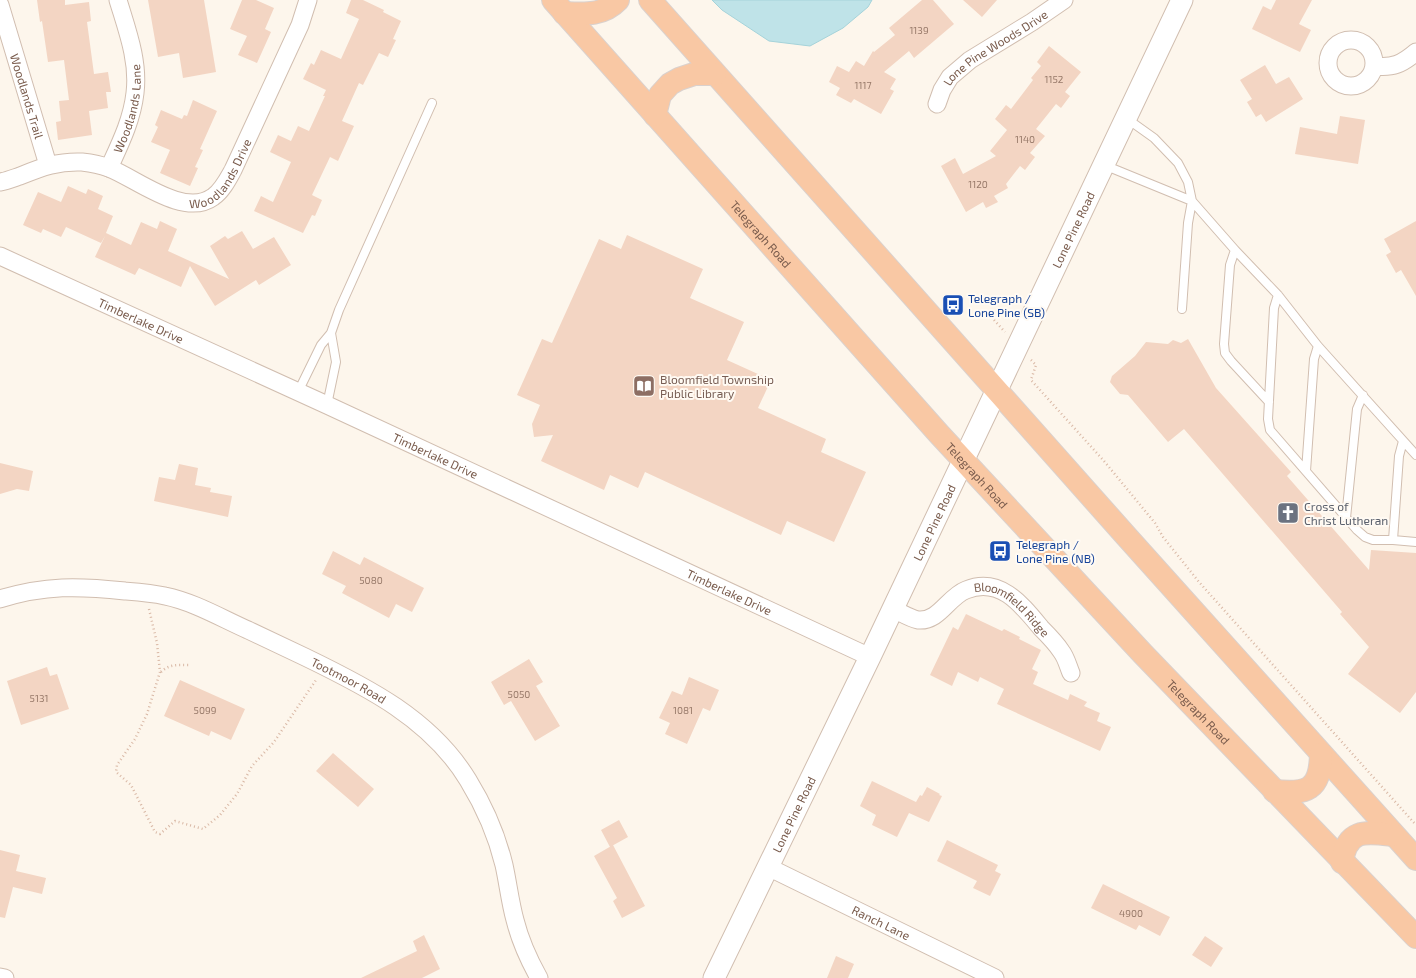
<svg xmlns="http://www.w3.org/2000/svg" width="1416" height="978" font-family="'Exo 2',sans-serif">
<rect width="100%" height="100%" fill="#fdf6ec"/>
<path fill="#bfe3e8" stroke="#a5d3da" d="M712,0H872L868,7L843,28L810,46L769,41L722,10Z"/>
<path fill="#f3d5c3" d="M37,0H65V5L89,2L91,21L87,22L94,74L108,72L111,92H106L108,108L89,111L92,135L58,140L56,122L61,121L59,101L69,100L64,60L48,62L42,21L40,22Z
M148,0H204L216,72L183,78L179,53L158,57Z
M242,0H256L274,8L265,29L271,32L257,63L238,55L247,36L230,29Z
M351,0H363L384,10L383,12L401,21L393,39L396,40L388,57L379,53L363,85L359,83L342,121L354,126L338,161L330,157L312,195L322,200L315,216L312,215L303,233L254,211L261,196L273,202L291,162L270,152L278,135L291,141L298,126L309,131L325,96H323L326,90L303,79L311,63L314,65L321,50L341,59L359,19L346,13Z
M922,0H933L954,24L914,58L909,51L884,72L896,79L890,89L894,91L881,114L854,99L851,103L836,95L840,88L829,82L837,66L849,72L856,61L864,66L873,51L874,52L895,35L889,28Z
M963,0H997L982,17Z
M1276,0H1312L1299,24L1311,30L1300,52L1252,29L1263,6L1271,10Z
M1049,46L1081,72L1065,92L1070,96L1061,108L1056,104L1036,129L1045,136L1030,153L1035,157L1025,170L1020,166L1006,184L1008,188L994,196L998,202L986,208L983,202L966,212L941,166L955,158L963,174L996,156L990,151L1007,130L995,119L1006,105L1011,109L1033,80L1031,78L1041,66L1037,62Z
M1265,65L1276,84L1289,77L1303,99L1266,122L1261,114L1256,117L1247,102L1252,99L1240,80Z
M193,100L217,111L200,149L203,150L195,167L198,168L190,186L160,173L170,150L151,142L158,127L155,125L161,110L182,119L184,115L187,116Z
M1340,116L1365,120L1358,164L1295,154L1300,127L1337,134Z
M68,186L86,194L88,189L103,196L98,209L113,216L106,233L131,245L141,222L157,229L160,221L177,229L168,251L229,279L210,246L225,236L228,239L242,231L253,249L274,237L291,265L259,285L256,280L215,306L190,266L181,287L139,268L135,275L95,257L105,236L101,243L66,227L61,237L43,229L41,233L23,225L38,192L61,202Z
M1416,221V296L1401,270L1396,273L1386,255L1391,252L1384,239Z
M627,235L703,269L690,298L744,322L727,360L771,380L758,408L826,439L821,452L866,472L834,542L787,521L781,535L645,472L638,488L610,475L604,490L541,461L553,435L534,437L532,424L540,405L517,395L542,339L552,343L599,239L621,249Z
M1188,339L1216,388L1291,472L1287,476L1369,570L1371,550L1416,553V692L1400,713L1348,674L1369,647L1340,614L1342,612L1184,429L1168,442L1128,395L1120,394L1110,382L1112,376L1135,356L1146,342L1168,344L1173,340L1181,343Z
M0,463L33,471L29,491L17,489L0,494Z
M179,464L198,468L195,485L211,488L210,492L232,496L228,517L154,501L159,477L175,480Z
M333,551L360,565L364,557L424,588L412,612L396,604L389,618L342,593L346,586L322,574Z
M966,614L1002,631L1004,629L1020,637L1019,639L1041,650L1032,669L1038,672L1033,684L1068,700L1070,694L1087,702L1084,706L1100,713L1097,721L1111,727L1100,751L997,704L1004,689L980,677L978,682L958,672L952,686L930,675L953,627L958,630Z
M529,659L543,682L536,686L560,726L535,741L511,701L504,705L491,682Z
M47,667L50,676L57,674L69,709L21,725L7,681Z
M689,677L719,690L710,711L703,708L687,744L665,734L670,723L659,718L672,691L682,695Z
M180,680L245,709L231,740L211,731L209,736L164,716Z
M333,753L374,789L358,807L316,771Z
M872,781L916,802L920,795L922,796L927,787L940,794L939,795L942,796L929,822L909,813L897,837L872,825L876,815L860,806Z
M619,820L628,837L610,847L601,830Z
M947,840L998,865L995,871L1001,874L990,896L973,888L977,881L937,861Z
M613,845L645,906L622,918L613,901L617,898L594,856Z
M0,850L20,855L16,871L46,878L42,894L13,887L5,918L0,917Z
M1103,884L1170,917L1160,936L1139,925L1136,930L1091,908Z
M424,935L440,969L422,978H361L417,951L413,941Z
M1205,936L1223,948L1211,967L1192,955Z
M836,956L854,964L848,978H827Z"/>
<g fill="none" stroke-linecap="round" stroke-linejoin="round">
<g stroke="#d1beb0" stroke-width="10">
<path id="service" d="M1126,118L1154,138L1178,163L1188,182L1192,201L1188,223L1182,309
M1104,165L1192,201L1235,250L1278,295L1318,346L1416,455
M1235,250L1230,265L1224,344L1225,353L1231,361L1269,402
M1278,295L1274,308L1268,419L1270,430L1357,530L1365,537L1373,540H1393L1416,542
M298,392L321,345L331,333L339,310L432,103
M327,405L336,362L331,333
M1306,471L1314,359L1318,346
M1346,518L1357,409L1363,395
M1393,540L1399,456L1403,441"/>
</g>
<g stroke="#d1beb0" stroke-width="19">
<g id="minor">
<path id="s1" d="M0,5L48,165"/>
<circle cx="1351" cy="63" r="23"/>
<path d="M1375,66C1393,68 1402,64 1416,52"/>
<path id="s2" d="M937,104L942,90L950,77L970,60L1032,22L1064,0"/>
<path id="s3" d="M109,168C120,144 132,120 135,93C139,61 127,30 118,0"/>
<path id="s4" d="M0,182C7,181 14,178 20,176C42,167 58,161 82,162C91,163 101,165 109,168C137,179 184,218 213,197C222,191 228,179 233,170L300,25L308,0"/>
<path id="s5" d="M0,256L327,405L870,657"/>
<path id="s6" d="M0,599C45,585 79,586 125,591C138,592 152,593 165,596C194,602 221,618 248,630C267,639 286,648 305,657C367,687 431,719 468,780C484,806 497,836 504,865C508,883 510,902 515,920C520,940 529,960 539,978"/>
<path id="s7" d="M893,609C900,612 909,618 918,620C939,622 948,597 966,590C1000,576 1022,605 1041,628C1048,635 1056,643 1061,651C1066,657 1068,666 1071,673"/>
<path id="s8" d="M768,867L995,978"/>
<path d="M0,977L5,978"/>
</g>
</g>
<g stroke="#d1beb0" stroke-width="23">
<g id="tertiary">
<path id="s9" d="M714,978L870,657L1182,0"/>
</g>
</g>
<g stroke="#dad1cd" stroke-width="24">
<g id="trunk">
<path id="s10" d="M553,0L939,434L1143,654L1416,937"/>
<path d="M650,0L1127,537L1416,859"/>
<path d="M564,13C584,14 603,16 618,0"/>
<path d="M655,115L660,95L670,84L679,79L694,74H715"/>
<path d="M1274,791C1307,794 1320,791 1321,754"/>
<path d="M1342,862C1347,828 1366,832 1393,835"/>
</g>
</g>
<path stroke="#d9b8a5" stroke-width="2.5" stroke-dasharray="1 3" stroke-linecap="butt" d="M994,320L1005,332
M1031,360L1036,365L1031,380L1104,461L1155,523L1163,537L1199,582L1416,825
M149,609L157,643L160,672L147,714L135,739L117,765L116,772L131,785L155,832L160,834L175,821L203,829L220,815L237,794L252,766L274,742L316,680
M161,672C169,664 178,665 189,665"/>
<use href="#service" stroke="#fff" stroke-width="8"/>
<use href="#minor" stroke="#fff" stroke-width="17"/>
<use href="#tertiary" stroke="#fff" stroke-width="21"/>
<use href="#trunk" stroke="#f9c8a4" stroke-width="22"/>
</g>
<defs>
<g id="bus-square" transform="scale(1.15)"><rect x="-9" y="-9" width="18" height="18" rx="4" fill="#1a4fb4" stroke="#fffaf3"/><path d="M-5-6H5V4H4V6H2V4H-2V6H-4V4H-5ZM-3.5-4V0h7V-4ZM-3.5 1.2v1.5H-2V1.2ZM2 1.2v1.5H3.5V1.2Z" fill="#fff"/></g>
<g id="library-square" transform="scale(1.15)"><rect x="-9" y="-9" width="18" height="18" rx="4" fill="#8d6e63" stroke="#fffaf3"/><path d="M-6-4Q-3-5.5-.7-3.5V5Q-3 3-6 4ZM6-4Q3-5.5 .7-3.5V5Q3 3 6 4Z" fill="#fff"/></g>
<g id="church-square" transform="scale(1.15)"><rect x="-9" y="-9" width="18" height="18" rx="4" fill="#6b7280" stroke="#fffaf3"/><path d="M-1.2-6h2.4v3.5h3.3v2.4h-3.3V6h-2.4V-.1h-3.3v-2.4h3.3Z" fill="#fff"/></g>
</defs>
<g fill-rule="evenodd">
<use href="#bus-square" x="953" y="305"/>
<use href="#library-square" x="644" y="386"/>
<use href="#church-square" x="1288" y="513"/>
<use href="#bus-square" x="1000" y="551"/>
</g>
<g text-anchor="middle" dominant-baseline="central" stroke-width="4" stroke-linejoin="round" paint-order="stroke">
<g font-size="10" fill="#987a6a">
<text x="919" y="30">1139</text>
<text x="1054" y="79">1152</text>
<text x="863" y="85">1117</text>
<text x="1025" y="139">1140</text>
<text x="978" y="184">1120</text>
<text x="371" y="580">5080</text>
<text x="519" y="694">5050</text>
<text x="39" y="698">5131</text>
<text x="205" y="710">5099</text>
<text x="683" y="710">1081</text>
<text x="1131" y="913">4900</text>
</g>
<g font-size="12" fill="#7a5c4d" stroke="#fffaf3">
<text stroke="none"><textPath href="#s2" startOffset="84">Lone Pine Woods Drive</textPath></text>
<text stroke="none"><textPath href="#s1" startOffset="95">Woodlands Trail</textPath></text>
<text stroke="none"><textPath href="#s3" startOffset="63">Woodlands Lane</textPath></text>
<text stroke="none"><textPath href="#s4" startOffset="247">Woodlands Drive</textPath></text>
<text stroke="none"><textPath href="#s9" startOffset="830">Lone Pine Road</textPath></text>
<text stroke="none"><textPath href="#s10" startOffset="313">Telegraph Road</textPath></text>
<text stroke="none"><textPath href="#s5" startOffset="155">Timberlake Drive</textPath></text>
<text stroke="none"><textPath href="#s5" startOffset="479">Timberlake Drive</textPath></text>
<text stroke="none"><textPath href="#s10" startOffset="637">Telegraph Road</textPath></text>
<text stroke="none"><textPath href="#s9" startOffset="506">Lone Pine Road</textPath></text>
<text stroke="none"><textPath href="#s5" startOffset="803">Timberlake Drive</textPath></text>
<text stroke="none"><textPath href="#s7" startOffset="140">Bloomfield Ridge</textPath></text>
<text stroke="none"><textPath href="#s6" startOffset="369">Tootmoor Road</textPath></text>
<text stroke="none"><textPath href="#s10" startOffset="961">Telegraph Road</textPath></text>
<text stroke="none"><textPath href="#s9" startOffset="182">Lone Pine Road</textPath></text>
<text stroke="none"><textPath href="#s8" startOffset="126">Ranch Lane</textPath></text>
</g>
<g font-size="12" fill="#164399" stroke="#fffaf3" text-anchor="start">
<text x="968" y="298">Telegraph /<tspan x="968" dy="14">Lone Pine (SB)</tspan></text>
<text x="1016" y="544">Telegraph /<tspan x="1016" dy="14">Lone Pine (NB)</tspan></text>
</g>
<g font-size="12" fill="#785e54" stroke="#fffaf3" text-anchor="start">
<text x="660" y="379">Bloomfield Township<tspan x="660" dy="14">Public Library</tspan></text>
</g>
<g font-size="12" fill="#5b616d" stroke="#fffaf3" text-anchor="start">
<text x="1304" y="506">Cross of<tspan x="1304" dy="14">Christ Lutheran</tspan></text>
</g>
</g>
</svg>
